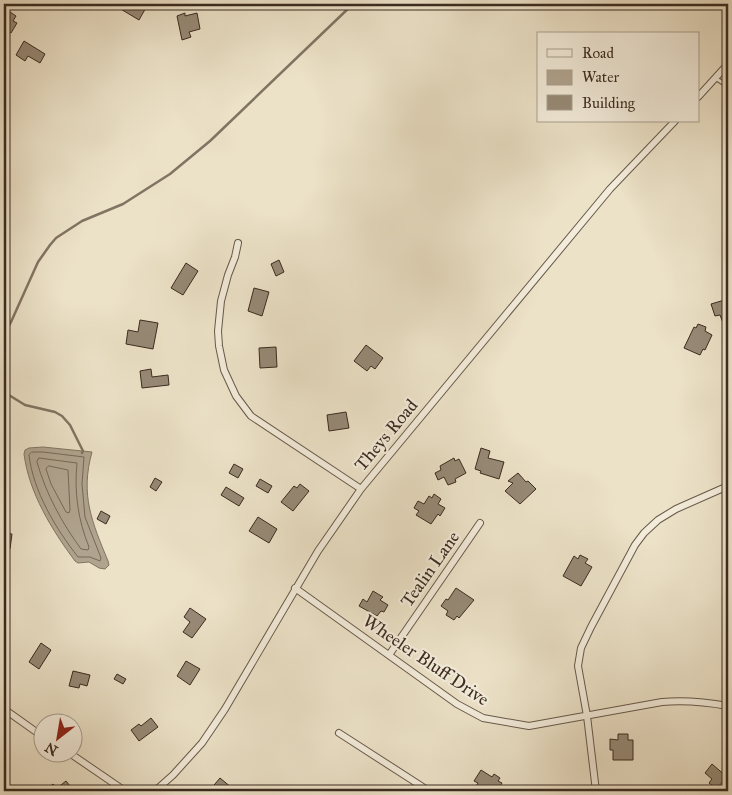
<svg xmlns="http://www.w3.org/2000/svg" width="732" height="795" font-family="'IM FELL Great Primer',serif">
<rect width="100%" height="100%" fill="#ece2c8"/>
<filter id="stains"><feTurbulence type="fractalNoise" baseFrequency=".004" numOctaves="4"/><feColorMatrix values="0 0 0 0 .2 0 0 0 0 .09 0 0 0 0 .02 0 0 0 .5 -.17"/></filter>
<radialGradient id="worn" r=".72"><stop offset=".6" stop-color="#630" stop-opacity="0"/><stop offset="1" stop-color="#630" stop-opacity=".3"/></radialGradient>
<path fill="#b0a48f" stroke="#817463" d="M43,447L92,452C80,495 92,522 108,561L109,565L105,569L99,568L89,562L78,563L75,561C52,530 29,493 24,454L25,450L29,448Z"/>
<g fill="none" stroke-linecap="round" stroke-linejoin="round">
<path stroke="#766858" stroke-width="1" d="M32,452H43L84,457L82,484L85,517L101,558L100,561L90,557H78C56,529 33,491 29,455Z
M39,458L77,463C74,492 78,520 89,547L88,550L81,549C62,523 46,494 37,462Z
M49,466L68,470L70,510L69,513L66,512L51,484L46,469Z"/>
<path stroke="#817463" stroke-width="2.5" d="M4,335L11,322L38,262L50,245L56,238L82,221L123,204L170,174L210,141L353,4
M4,392L25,405L55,412L62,416L70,425L83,451L82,453"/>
</g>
<path fill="#978a77" stroke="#3b2b20" d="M122,4H148L139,20L119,8Z
M4,8L16,16L13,21L17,23L11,33L9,32L4,40Z
M185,13V16L197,13L200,29L189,32L191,37L182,40L177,16Z
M24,41L45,54L40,63L28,56L25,61L16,55Z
M279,260L284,272L276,276L271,264Z
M186,263L198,271L183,295L171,288Z
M254,288L269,292L262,316L248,311Z
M728,299V321L723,323L720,315L715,316L711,304Z
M140,320L158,323L153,349L126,344L128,330L138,332Z
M698,324L706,327L705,331L712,335L705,350L703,349L700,355L684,348L694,327L696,328Z
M366,345L383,358L375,369L371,366L367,371L354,361Z
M276,347L277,367L260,368L259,348Z
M151,369L152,377L168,375L169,385L142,388L140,371Z
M346,412L349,428L329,431L327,415Z
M481,448L490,451L488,458L504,462L499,479L480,473L481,471L475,469Z
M454,458L455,461L459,459L466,473L455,479L456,482L448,485L444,477L438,480L435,473L441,470L440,466Z
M234,464L243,469L238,478L229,473Z
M518,473L526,482L528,481L536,489L520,504L505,491L513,483L508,481Z
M155,478L162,482L156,491L150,487Z
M260,479L272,486L268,493L256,486Z
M300,484L309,491L293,511L281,502L294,486L297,488Z
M226,487L244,498L239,506L221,495Z
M434,494L441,499L438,504L445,508L440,516L438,514L431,524L416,515L419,511L414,508L418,501L424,504L429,496L432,498Z
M101,511L110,516L106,524L97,519Z
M258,517L277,529L269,543L249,531Z
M4,533L12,534L10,549L4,548Z
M580,555L588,559L585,563L592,567L581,586L563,576L574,556L578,559Z
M456,588L474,600L459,618L457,616L454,620L446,615L448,611L441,606L446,599L448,600Z
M373,591L383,597L380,600L388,605L384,612L381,611L377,616L359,606L363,599L367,602Z
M190,608L206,619L192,638L183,632L190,622L184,617Z
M41,643L51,650L39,669L29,662Z
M186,661L200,669L190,685L177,676Z
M73,671L90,675L87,686L80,684L79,688L69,686Z
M117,674L126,679L123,684L114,679Z
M151,718L158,727L139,741L131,730L139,724L141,726Z
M618,734H628V740H633V760H613V750H610V739L618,740Z
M712,764L727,777L716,789L709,783L712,779L705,773Z
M481,770L492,777L494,774L500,778L498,781L502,783L497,791H473L478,783L474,781Z
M220,778L232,788L229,791H209Z
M66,781L74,791H44L53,784L57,788Z"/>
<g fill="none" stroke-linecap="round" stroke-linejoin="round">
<g stroke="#67594a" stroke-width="5">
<path id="service" d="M715,78L728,86"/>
</g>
<g stroke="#67594a" stroke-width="8">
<path id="minor" d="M698,97L728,64
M238,243L235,257L228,275L221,301L218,331L219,346L224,370L236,396L251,416L361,489
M295,588L457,704L483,718L529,726L662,702C685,700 706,702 728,706
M389,655L480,523
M4,709L42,736
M339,733L429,791
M68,752L125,791
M155,791L173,775L202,743L225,709L318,551L361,489L610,189L675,121
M596,791L587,716L578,666L581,648L591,627L635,545L644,533L658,520L676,509L728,486"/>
</g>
<use href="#service" stroke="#f3ecdb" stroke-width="3"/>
<use href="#minor" stroke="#f3ecdb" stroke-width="6"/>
</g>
<g text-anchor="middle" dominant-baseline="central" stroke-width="4.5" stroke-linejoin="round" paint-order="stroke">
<g font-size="18" fill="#3b2b20" stroke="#f3ecdb">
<text transform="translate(386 435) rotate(-50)">Theys Road</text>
<text transform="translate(430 569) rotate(-55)">Tealin Lane</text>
<text transform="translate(426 660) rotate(34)">Wheeler Bluff Drive</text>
</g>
</g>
<rect width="732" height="795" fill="none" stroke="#ece2c8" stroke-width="20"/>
<rect x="5" y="5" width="722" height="785" fill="none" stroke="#3b2b20" stroke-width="2.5"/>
<rect x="10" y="10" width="712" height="775" fill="none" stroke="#3b2b20"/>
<rect x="537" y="32" width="162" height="90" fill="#f3ecdb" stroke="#a99f90"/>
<rect x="547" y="49" width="25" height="8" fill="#f3ecdb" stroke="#a99f90"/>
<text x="582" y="58" font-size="15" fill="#3b2b20">Road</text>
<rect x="547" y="70" width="25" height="15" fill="#b0a48f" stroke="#a99f90"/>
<text x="582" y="82" font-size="15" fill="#3b2b20">Water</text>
<rect x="547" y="95" width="25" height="15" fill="#978a77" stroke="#a99f90"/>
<text x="582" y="108" font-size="15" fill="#3b2b20">Building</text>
<g transform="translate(58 738) rotate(211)"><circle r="24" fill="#f3ecdb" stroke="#a99f90"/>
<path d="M0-4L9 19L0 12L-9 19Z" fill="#8f2418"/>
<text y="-8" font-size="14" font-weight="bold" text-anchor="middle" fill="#3b2b20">N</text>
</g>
<rect width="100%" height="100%" filter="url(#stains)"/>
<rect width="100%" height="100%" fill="url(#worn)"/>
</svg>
